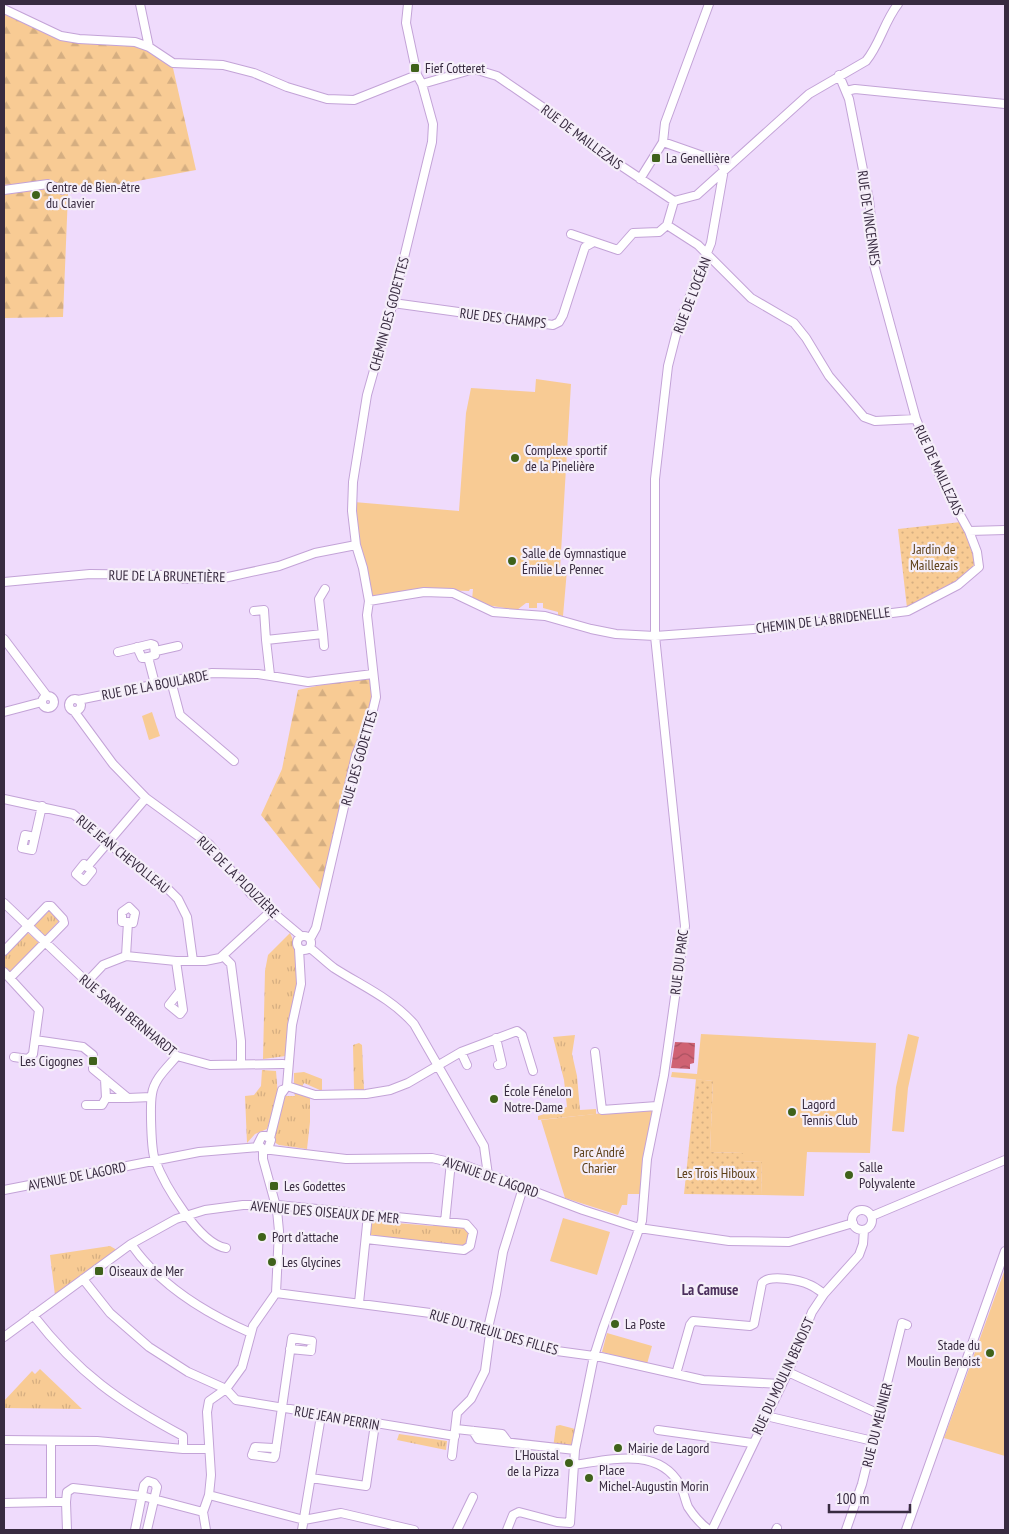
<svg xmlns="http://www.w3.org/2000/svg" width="1009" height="1534" font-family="'PT Sans Narrow',sans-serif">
<defs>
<pattern id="grass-tufts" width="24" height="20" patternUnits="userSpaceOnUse" patternTransform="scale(1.25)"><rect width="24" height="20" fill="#f8cb94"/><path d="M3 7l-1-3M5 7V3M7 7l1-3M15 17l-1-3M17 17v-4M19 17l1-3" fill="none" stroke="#d5ae81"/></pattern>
<pattern id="forest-firs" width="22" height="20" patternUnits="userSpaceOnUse" patternTransform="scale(1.25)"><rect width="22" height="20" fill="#f8cb94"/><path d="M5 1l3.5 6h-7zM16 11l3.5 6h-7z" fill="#d5ae81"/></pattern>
<pattern id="garden-dots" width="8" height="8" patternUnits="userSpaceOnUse" patternTransform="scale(1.25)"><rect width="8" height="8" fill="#f8cb94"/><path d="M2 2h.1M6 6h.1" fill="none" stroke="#d5ae81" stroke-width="1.8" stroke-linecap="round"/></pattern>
<pattern id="water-waves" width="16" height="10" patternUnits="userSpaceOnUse" patternTransform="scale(1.25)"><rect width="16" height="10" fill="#cf6273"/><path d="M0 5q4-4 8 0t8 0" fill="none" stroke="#a95160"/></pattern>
</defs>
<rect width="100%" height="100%" fill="#efdbfc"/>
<path fill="url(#grass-tufts)" d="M50,910L60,920L45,936L34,925Z
M27,932L39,943L10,973L4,968V955Z
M290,933C309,972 287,1016 286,1056L263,1059L265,971L268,955Z
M575,1035L572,1054L577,1076L580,1110L596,1109V1114L538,1120V1116L567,1107L564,1080L553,1037Z
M359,1043L362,1045L364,1090H354L353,1045Z
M262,1070L276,1071L278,1096L267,1129L255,1134L247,1143L245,1096L254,1095L261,1086Z
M304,1072L322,1079V1091L304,1083L301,1089L294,1087V1073Z
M294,1090L310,1096V1122L307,1149L279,1145L274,1142L273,1132L284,1096H295Z
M372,1221L433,1226L434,1224L464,1226L470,1231L466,1247L370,1237Z
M110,1246L117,1250L55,1295L50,1255Z
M40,1369L82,1409L4,1408V1401L32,1371L35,1374Z
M560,1425L579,1430L575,1450L553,1448L556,1426Z
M399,1434L447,1441L446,1450L397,1440Z"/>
<path fill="url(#forest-firs)" d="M4,9L61,36L135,42L164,57L173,68L196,170L68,194L63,317L4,318Z
M373,674L376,697L356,755L323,893L261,815L282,769L298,690Z"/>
<path fill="#f8cb94" d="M536,379L571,384L560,569L567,570L563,616L558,615V612L543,608V603H537V608H529V603H526L517,610L486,605L472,600L473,589H470L469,591L439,590L371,600L357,545L354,502L459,511L466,413L471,388L535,392Z
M152,712L160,736L149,740L142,716Z
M701,1034L876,1043L870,1153L807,1152L804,1196L761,1195L762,1162L743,1161V1153L710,1152L713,1081L671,1077L672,1072L697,1074Z
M908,1034L919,1037L908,1088L904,1132L892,1131L896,1087Z
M648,1108L654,1110L646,1145L641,1194H628L627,1205H622L618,1215L565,1198L541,1120Z
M563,1218L610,1232L597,1275L550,1261Z
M1005,1269V1456L944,1438Z
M607,1333L652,1346L647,1364L602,1352Z"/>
<path fill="url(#garden-dots)" d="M961,522C967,533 977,549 975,562C971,581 924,599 907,608L898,529Z
M696,1079L713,1081L710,1152L743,1153V1161L762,1162L761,1195L684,1194Z"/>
<path fill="url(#water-waves)" d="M675,1042L695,1043L694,1063L690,1064V1069L671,1068Z"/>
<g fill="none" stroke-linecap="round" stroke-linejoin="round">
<g stroke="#c3a3d7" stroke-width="10">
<path id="minor" d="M140,4L149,47
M408,4L406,23L417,75
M4,9L61,36L79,39L135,42L149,47L173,63L223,65L254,73L287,87L327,99L354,100L417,75L422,84L474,69L497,76L554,115L599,151L674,201L667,225L698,245L751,298L794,323L806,338L829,376L864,417L875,421L916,419L944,486L969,531L1005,530
M839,75L849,99L869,200L871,218V246L874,265L916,419
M846,91L855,89L1005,104
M640,179L663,142
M4,190L48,184L62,190
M674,201L697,195L809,94L866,61C880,44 884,22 898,4
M571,234L618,250L633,233L659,232L667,225
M393,303L553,325L559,322L563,315L585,247L592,243
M4,582L90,574L165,575L183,579H219L279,566L315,553L356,545
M369,601L424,592L453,593L493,612L545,616L591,629L616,634L655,636L781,627L908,611L958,585L979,567L977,552L969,531
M254,611L264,610L266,640
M323,634L324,646
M4,639L47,696
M137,647L142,658L148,657
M156,651L178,646
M118,652L151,644L154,645L155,655L148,657L155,684
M270,675L266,640L323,634L319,599L325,589
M171,681L180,715L234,761
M42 702a6 6 0 1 1 12 0a6 6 0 1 1-12 0Z
M69 705a6 6 0 1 1 12 0a6 6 0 1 1-12 0Z
M78,700L212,673L258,674L308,682L373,674
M74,711L113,764L146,798L209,844L251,894L301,936
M4,712L42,702
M4,799L73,814L130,861L164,885L178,899L187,917L193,961
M35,837L25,835L22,848L32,850L42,806
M87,867L92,871L84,881L76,874L84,864L87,867L146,798
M4,903L87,982L177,1056L210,1065L283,1064
M297 943a7 7 0 1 1 14 0a7 7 0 1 1-14 0Z
M310,939L316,928L356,755L370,722L376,697L367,615L369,601L363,568L356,545L352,511L353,482L367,395L393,303L432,142L433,124L422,84
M310,948C318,954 326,962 334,968C362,986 391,998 414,1024L484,1146L488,1175
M4,951L47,906H51L63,919L64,923L10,978
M126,956L128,922L133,923L135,913L129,907L122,912V922H128
M223,956L231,964L241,1041V1064
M176,961L183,1010L180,1014L169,1005L180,991
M4,972L39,1010L33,1054L28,1059L14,1057
M87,982L103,965L126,956L176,961H205L220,958L270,912
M496,1038L502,1064L498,1065
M35,1040L83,1047L93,1055V1069L128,1098L151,1097
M461,1052L467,1065
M595,1052L602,1110L657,1106
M177,1056C167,1068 154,1079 152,1094C150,1105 151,1150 155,1160C164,1184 199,1244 226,1248
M105,1079L106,1098
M287,1086L315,1095L366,1094L390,1090L408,1083L461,1052L517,1031L522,1035L533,1071
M282,1093L287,1086L292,1025L301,984L299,949
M86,1105H102L106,1098H128
M270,1138L282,1090
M268,1149L271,1140L266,1136H262L258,1144L263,1149L346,1159L432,1158L467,1166L583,1210L639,1228L729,1241L789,1242L853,1223
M4,1190L199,1152L260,1147
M852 1220a10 10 0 1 1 20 0a10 10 0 1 1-20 0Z
M872,1216L1005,1160
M445,1222L451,1162
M131,1244C160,1286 205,1313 251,1333
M83,1279L110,1313L149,1347L188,1372L226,1389L236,1400L455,1436
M276,1293L438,1314L557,1351L601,1357L703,1380L781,1384
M359,1303L368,1215
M33,1315C78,1373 119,1402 183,1436V1449
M4,1337L131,1244L176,1219L205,1210L243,1205H277L466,1224L473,1232L470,1246L464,1250L366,1239
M788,1372L879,1414
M676,1374L690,1325L693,1321L750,1326L754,1324L762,1283C769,1274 800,1280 810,1285C815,1287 820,1291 824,1294
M766,1416L873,1441
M456,1429L502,1434L508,1442
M658,1430L752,1443
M473,1431L478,1439L575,1450
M4,1440L97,1441L183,1449H209
M51,1441V1502H66L67,1530
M276,1450L273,1448L255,1447L252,1455L274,1458L275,1456L292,1338L312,1341L311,1351L290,1349
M452,1456L457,1413L471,1399L485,1371L490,1334L488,1328L496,1294L503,1252L523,1188
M574,1465C609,1460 658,1446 680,1485C684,1492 685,1500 688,1507C693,1515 701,1524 709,1530
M311,1478L366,1486L375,1424
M209,1495L304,1520L341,1513L414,1530
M66,1502L67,1492L73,1488L142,1496L203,1512
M4,1503L51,1502
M570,1523L575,1450L594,1356L603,1328L642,1221L647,1159L664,1075L685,926L655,636V479L668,366L679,323L711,243L724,169L720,162L663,142L665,123L709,4
M135,1530L144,1485L148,1481L154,1483L157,1487L147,1530
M206,1530L203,1512L209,1495L211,1475L207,1412L209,1401L226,1389L242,1367L253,1326L276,1293L279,1231L277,1210L263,1159V1149
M302,1530L321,1416
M457,1530L473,1497
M507,1530L513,1515L519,1512L557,1522L570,1523
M712,1530L788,1372L812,1312L824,1294L859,1255L863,1244L864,1230
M776,1530L777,1528
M846,1530L862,1484L902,1323L907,1325
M906,1530L1005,1251"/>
</g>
<use href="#minor" stroke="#fff" stroke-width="8"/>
</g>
<g fill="#3f621a" stroke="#f5eef9" stroke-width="2">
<rect x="410" y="63" width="10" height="10" rx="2.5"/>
<rect x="651" y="153" width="10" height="10" rx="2.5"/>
<circle cx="36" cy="195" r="5"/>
<circle cx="515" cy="458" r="5"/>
<circle cx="512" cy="561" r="5"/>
<rect x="88" y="1056" width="10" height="10" rx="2.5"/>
<circle cx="494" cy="1099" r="5"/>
<circle cx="792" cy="1112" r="5"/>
<circle cx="849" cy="1175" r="5"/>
<rect x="269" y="1181" width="10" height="10" rx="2.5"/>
<circle cx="262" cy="1237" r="5"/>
<circle cx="272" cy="1262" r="5"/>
<rect x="94" y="1266" width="10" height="10" rx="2.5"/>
<circle cx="615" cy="1324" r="5"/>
<circle cx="990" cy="1353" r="5"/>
<circle cx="618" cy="1448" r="5"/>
<circle cx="569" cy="1463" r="5"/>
<circle cx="589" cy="1478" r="5"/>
</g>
<g text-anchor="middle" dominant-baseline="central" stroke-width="4.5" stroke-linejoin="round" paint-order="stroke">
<g font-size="14" fill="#382b40" stroke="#f5eef9" text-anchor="start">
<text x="425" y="68">Fief Cotteret</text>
<text x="666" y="158">La Genellière</text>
<text x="46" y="187">Centre de Bien-être<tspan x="46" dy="16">du Clavier</tspan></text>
<text x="525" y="450">Complexe sportif<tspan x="525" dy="16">de la Pinelière</tspan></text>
<text x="522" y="553">Salle de Gymnastique<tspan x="522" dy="16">Émilie Le Pennec</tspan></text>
<text x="83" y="1061" text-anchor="end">Les Cigognes</text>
<text x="504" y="1091">École Fénelon<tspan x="504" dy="16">Notre-Dame</tspan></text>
<text x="802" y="1104">Lagord<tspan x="802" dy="16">Tennis Club</tspan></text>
<text x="859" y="1167">Salle<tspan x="859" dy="16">Polyvalente</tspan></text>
<text x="284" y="1186">Les Godettes</text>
<text x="272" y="1237">Port d'attache</text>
<text x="282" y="1262">Les Glycines</text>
<text x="109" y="1271">Oiseaux de Mer</text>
<text x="625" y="1324">La Poste</text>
<text x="980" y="1345" text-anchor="end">Stade du<tspan x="980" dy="16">Moulin Benoist</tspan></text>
<text x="628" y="1448">Mairie de Lagord</text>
<text x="559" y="1455" text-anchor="end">L'Houstal<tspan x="559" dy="16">de la Pizza</tspan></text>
<text x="599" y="1470">Place<tspan x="599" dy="16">Michel-Augustin Morin</tspan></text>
</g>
<g font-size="14" fill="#382b40" stroke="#f5eef9">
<text transform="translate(582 137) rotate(37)">RUE DE MAILLEZAIS</text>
<text transform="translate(869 218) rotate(82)">RUE DE VINCENNES</text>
<text transform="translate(692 295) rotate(-69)">RUE DE L'OCÉAN</text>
<text transform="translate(389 314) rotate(-75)">CHEMIN DES GODETTES</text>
<text transform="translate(503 318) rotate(7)">RUE DES CHAMPS</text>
<text transform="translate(939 470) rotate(65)">RUE DE MAILLEZAIS</text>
<text transform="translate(167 576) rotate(1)">RUE DE LA BRUNETIÈRE</text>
<text transform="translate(823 620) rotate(-7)">CHEMIN DE LA BRIDENELLE</text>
<text transform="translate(155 685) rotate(-11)">RUE DE LA BOULARDE</text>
<text transform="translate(359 758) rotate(-74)">RUE DES GODETTES</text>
<text transform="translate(123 854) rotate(39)">RUE JEAN CHEVOLLEAU</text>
<text transform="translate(238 877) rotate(45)">RUE DE LA PLOUZIÈRE</text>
<text transform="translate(679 962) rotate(-83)">RUE DU PARC</text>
<text transform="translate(128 1015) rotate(39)">RUE SARAH BERNHARDT</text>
<text transform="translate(77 1176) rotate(-11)">AVENUE DE LAGORD</text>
<text transform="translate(491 1177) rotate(19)">AVENUE DE LAGORD</text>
<text transform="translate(325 1212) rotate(5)">AVENUE DES OISEAUX DE MER</text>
<text transform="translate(494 1332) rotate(16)">RUE DU TREUIL DES FILLES</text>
<text transform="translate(783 1376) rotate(-65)">RUE DU MOULIN BENOIST</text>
<text transform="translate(337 1418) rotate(10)">RUE JEAN PERRIN</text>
<text transform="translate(877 1425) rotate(-76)">RUE DU MEUNIER</text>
</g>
<g font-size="14" fill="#5d4019" stroke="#f5eef9">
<text x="934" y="549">Jardin de<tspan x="934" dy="16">Maillezais</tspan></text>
<text x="599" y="1152">Parc André<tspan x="599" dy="16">Charier</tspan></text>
<text x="716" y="1173">Les Trois Hiboux</text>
</g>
<g font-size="15" font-weight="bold" fill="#4c305d" stroke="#f5eef9">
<text x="710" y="1289">La Camuse</text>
</g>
</g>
<rect width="1009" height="1534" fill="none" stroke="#382b40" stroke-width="10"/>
<path d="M829 1504v8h81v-8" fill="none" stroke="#382b40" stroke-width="2.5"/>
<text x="836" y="1504" font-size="15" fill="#382b40" stroke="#f5eef9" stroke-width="4" paint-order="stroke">100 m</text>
</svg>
